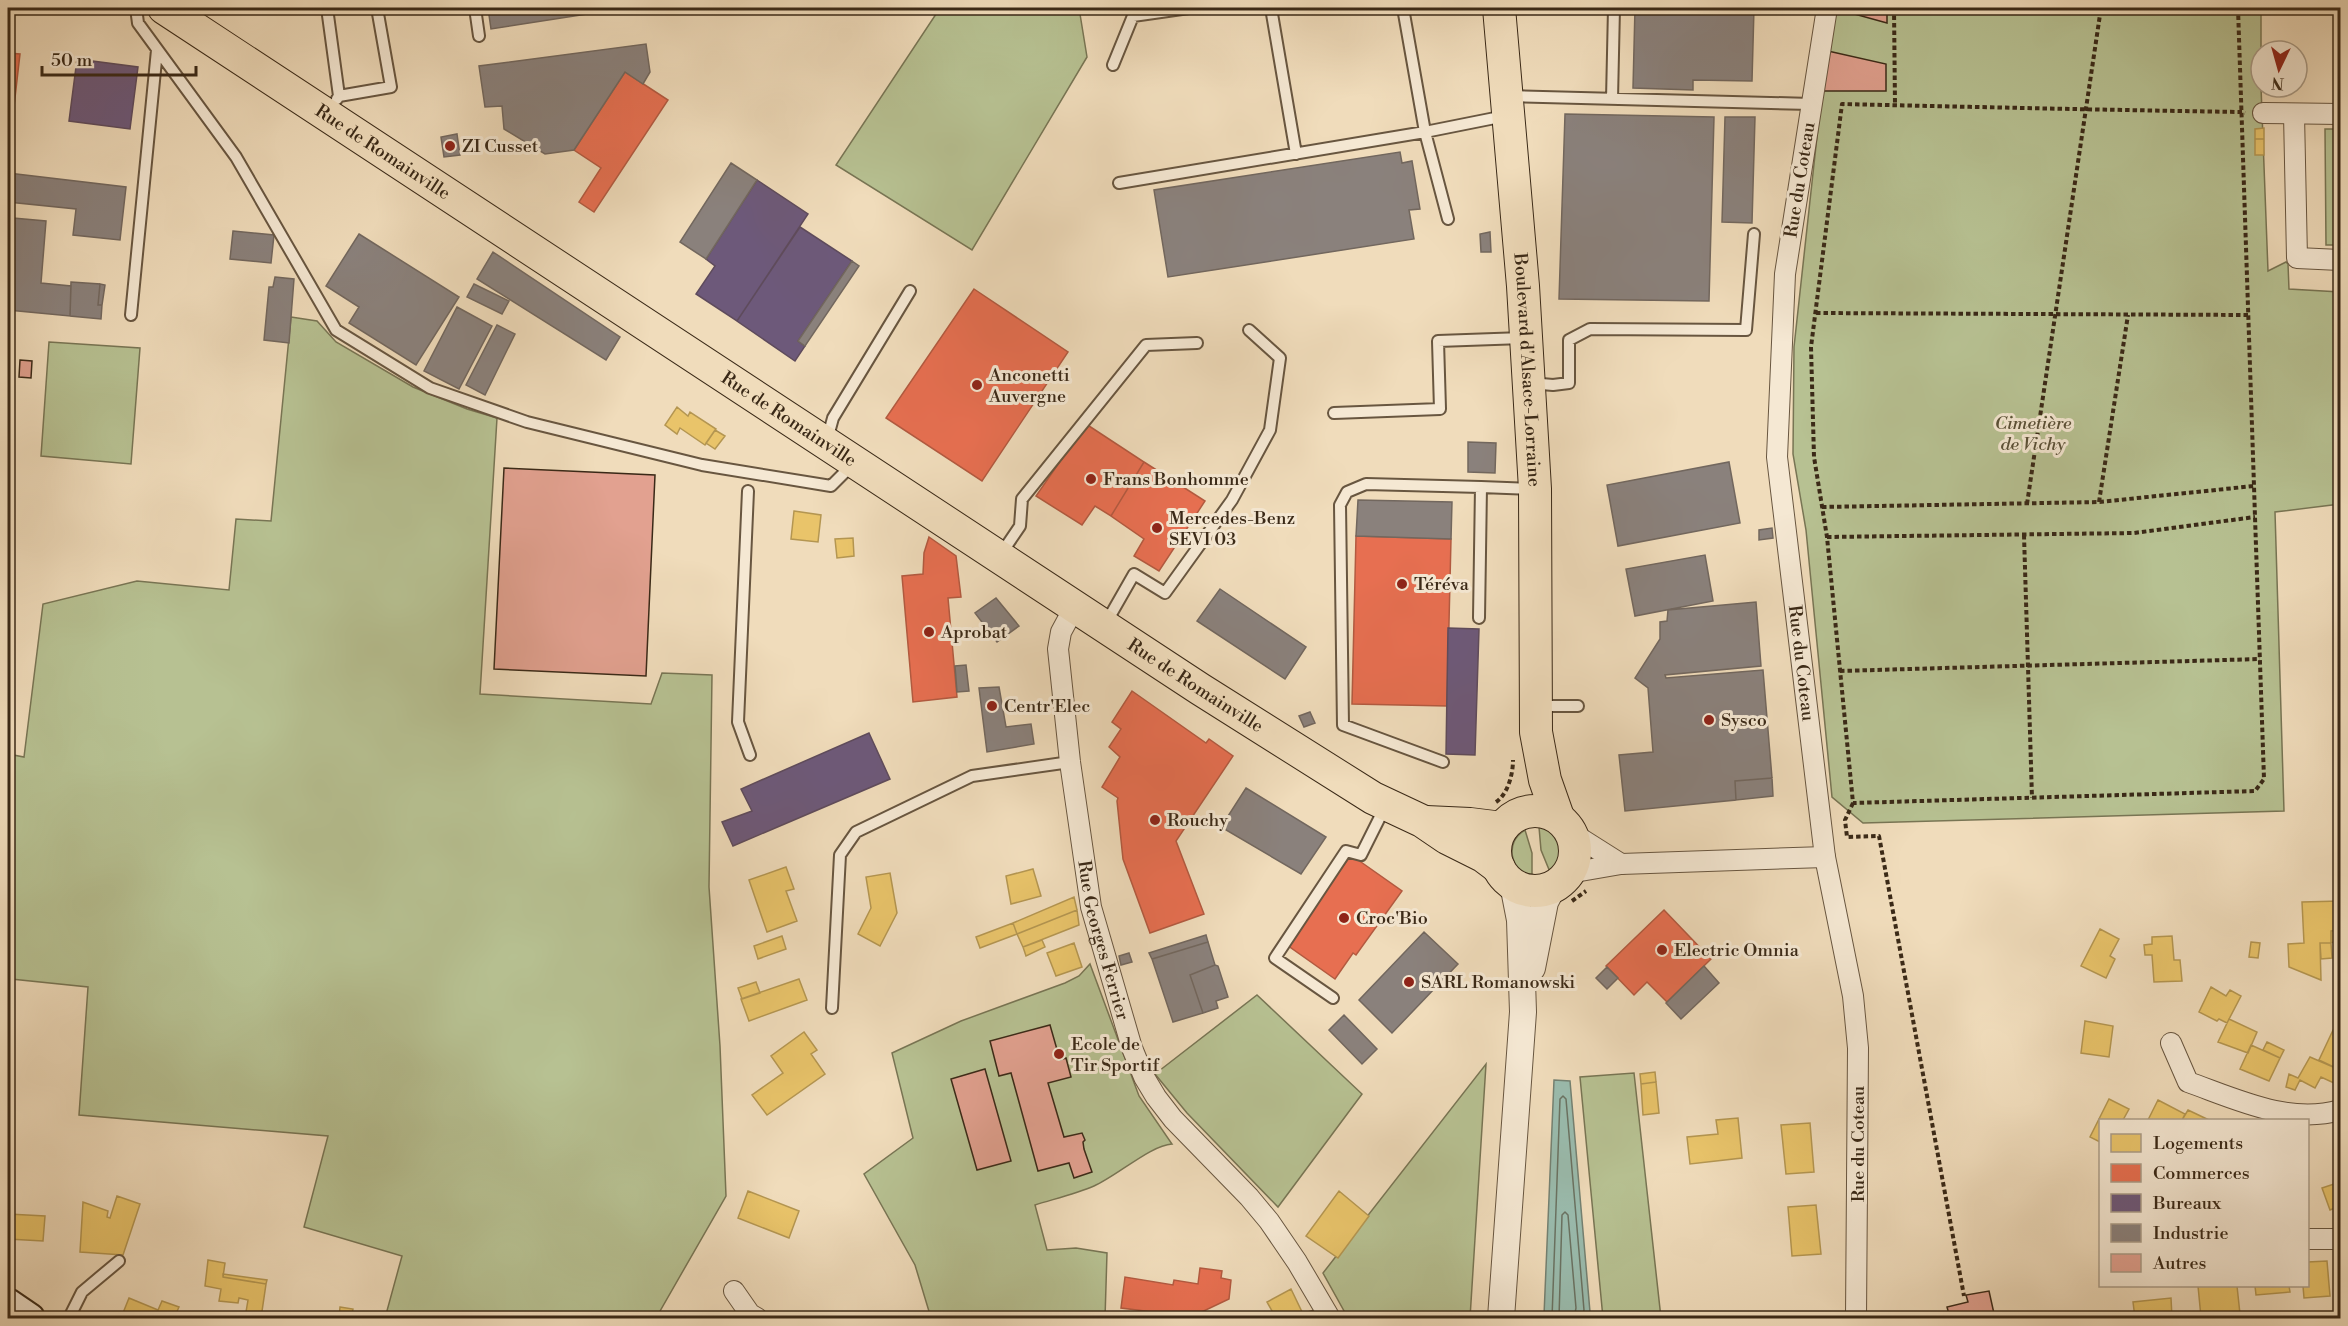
<svg xmlns="http://www.w3.org/2000/svg" width="2348" height="1326" font-family="'Libre Bodoni',serif">
<rect width="100%" height="100%" fill="#f0dcbb"/>
<filter id="stains"><feTurbulence type="fractalNoise" baseFrequency=".00333" numOctaves="4"/><feColorMatrix values="0 0 0 0 .2 0 0 0 0 .09 0 0 0 0 .02 0 0 0 .5 -.17"/></filter>
<radialGradient id="worn" r=".72"><stop offset=".6" stop-color="#630" stop-opacity="0"/><stop offset="1" stop-color="#630" stop-opacity=".3"/></radialGradient>
<path fill="#b7c192" stroke="#787554" stroke-width="1.5" d="M940,8H1079L1087,57L972,250L836,165Z
M1836,8H2261V87L2268,271L2286,262L2288,264L2289,289L2340,292V504L2275,512L2284,811L1863,823L1832,797L1806,530L1793,454L1794,347L1822,91Z
M2325,129H2340V245H2326Z
M291,317L317,321L336,342L413,387L467,409L497,418L480,694L651,704L662,673L712,675L709,887L720,1046L726,1196L656,1318H385L402,1256L304,1227L328,1136L79,1115L88,987L11,979L8,976V754L24,757L43,604L137,581L229,590L236,519L271,521Z
M49,342L140,348L131,464L41,456Z
M1539,827C1563,830 1567,858 1550,872L1541,850Z
M1525,830L1532,853V877C1510,871 1504,842 1525,830Z
M1090,964L1139,1096L1172,1144C1151,1145 1117,1176 1094,1186C1075,1194 1054,1199 1035,1205L1047,1250L1076,1248L1107,1253L1105,1318H931L915,1265L864,1174L913,1138L892,1053L961,1021L1065,983L1079,976Z
M1257,995L1362,1094L1278,1207L1187,1113L1155,1074Z
M1486,1064L1470,1318H1348L1323,1273Z
M1634,1073L1661,1318H1603L1580,1077Z"/>
<path fill="#9abcae" stroke="#748172" stroke-width="1.5" d="M1554,1080L1570,1081L1590,1312L1586,1318H1549L1544,1315Z"/>
<path fill="#e9c46a" stroke="#b49651" stroke-width="1.5" d="M2264,128V139H2255V129Z
M2255,139H2264V155H2255Z
M677,407L688,416L690,412L716,429L705,445L680,428L677,434L665,425Z
M715,430L725,436L715,449L706,443Z
M794,511L821,515L818,542L791,539Z
M853,538L854,556L837,558L835,539Z
M786,867L794,889L786,891L797,921L767,932L749,880Z
M1033,869L1041,896L1011,904L1006,876Z
M890,873L897,913L880,946L858,934L871,908L866,877Z
M1074,897L1077,910L1017,934L1013,923Z
M2340,901V930L2331,931V943H2320L2321,980L2289,967L2288,944L2304,943L2302,902Z
M1077,910L1079,925L1023,947L1017,934Z
M1013,923L1017,934L980,948L976,937Z
M2100,929L2119,939L2110,956L2115,959L2106,978L2081,966Z
M2340,930V949H2334V942L2331,943V931Z
M782,936L786,949L758,959L754,946Z
M2172,936L2174,960H2180L2182,981L2154,982L2152,955H2145L2144,945L2152,944V937Z
M1042,940L1045,947L1026,956L1023,947Z
M2251,942L2260,943L2258,958L2249,957Z
M1074,943L1082,967L1056,976L1047,953Z
M2320,943H2331L2332,958L2321,959Z
M799,979L807,1000L749,1021L741,999Z
M756,982L760,993L742,999L738,988Z
M2211,987L2226,996L2230,990L2241,996L2227,1023L2219,1019L2217,1021L2199,1012Z
M2229,1019L2257,1032L2248,1053L2218,1042Z
M2085,1021L2113,1026L2109,1057L2081,1053Z
M2334,1028L2340,1032V1070L2319,1060Z
M804,1032L817,1050L811,1054L825,1074L767,1115L752,1095L783,1073L771,1056Z
M2267,1042L2284,1050L2280,1058L2263,1050Z
M2251,1045L2280,1058L2269,1081L2240,1069Z
M2310,1057L2340,1070L2336,1084L2321,1077L2315,1088L2300,1080L2295,1090L2286,1087L2289,1074L2298,1078Z
M1655,1072L1656,1082L1641,1084L1640,1074Z
M1656,1082L1659,1113L1643,1115L1641,1084Z
M2109,1099L2129,1109L2123,1120H2100V1142L2090,1137Z
M2158,1100L2185,1114L2182,1120H2148Z
M2188,1110L2209,1120H2182Z
M1738,1118L1742,1158L1690,1164L1687,1137L1718,1134L1716,1120Z
M1810,1123L1814,1172L1786,1174L1781,1125Z
M2340,1182V1206L2330,1210L2322,1188Z
M748,1191L799,1211L789,1238L738,1218Z
M1339,1191L1369,1216L1338,1258L1306,1236Z
M117,1196L140,1204L123,1255L80,1252L83,1202L108,1211L107,1217L110,1218Z
M1816,1205L1821,1254L1792,1256L1788,1207Z
M8,1214L45,1216L43,1241L8,1239Z
M208,1260L225,1263L223,1277L266,1284L261,1318H245L248,1300L239,1298L238,1303L219,1301L221,1289L205,1286Z
M2327,1261L2330,1296L2304,1298L2303,1286H2308V1262Z
M223,1274L267,1280L266,1284L223,1277Z
M2198,1286H2237L2240,1314L2201,1317Z
M2255,1286H2289L2290,1292L2256,1295Z
M1291,1289L1303,1314L1295,1318H1276L1267,1302Z
M129,1298L158,1310L162,1301L179,1307L174,1318H121Z
M2171,1298L2172,1318H2135L2133,1302Z
M340,1307L353,1309L351,1318H339Z"/>
<path fill="#e76f51" stroke="#b35a40" stroke-width="1.5" d="M8,53L20,54L13,115H8Z
M625,72L668,100L594,212L579,202L601,168L574,150Z
M974,289L1068,352L982,481L886,418Z
M1086,424L1144,462L1111,516L1095,506L1082,525L1036,496Z
M1144,462L1205,501L1159,571L1134,556L1144,539L1111,516Z
M1356,536L1451,539L1447,706L1352,704Z
M929,537L956,556L961,597L948,598L957,697L913,702L902,576L923,574L924,553Z
M1132,691L1206,743L1209,739L1233,756L1176,841L1204,914L1150,933L1123,859L1117,801L1118,798L1102,787L1120,757L1109,747L1121,729L1112,722Z
M1351,855L1402,891L1356,955L1353,953L1335,979L1287,945Z
M1664,910L1711,959L1667,1002L1647,982L1634,995L1606,966Z
M1200,1268L1222,1271L1221,1278L1231,1280L1229,1299L1189,1318H1172L1169,1314L1121,1308L1125,1277L1173,1285L1174,1280L1198,1284Z"/>
<path fill="#6d597a" stroke="#5e4b5c" stroke-width="1.5" d="M77,59L138,67L130,129L69,121Z
M757,180L808,214L737,321L696,294L715,266L706,259Z
M800,227L852,261L798,341L805,346L795,361L737,321Z
M1448,628L1479,629L1475,755L1446,754Z
M869,733L890,779L733,846L722,822L752,811L741,789Z"/>
<path fill="#8a817c" stroke="#72675e" stroke-width="1.5" d="M488,8H626L491,29Z
M1635,8H1754L1752,81L1693,80V90L1633,88Z
M646,44L650,72L643,84L625,72L574,150L545,154L504,129L502,106L485,107L479,66Z
M1565,114L1714,117L1709,301L1559,299Z
M1725,117H1755L1752,223L1722,222Z
M457,134L460,155L444,157L441,137Z
M1400,152L1402,163L1412,161L1420,209L1409,210L1414,239L1168,277L1154,190Z
M731,163L757,180L706,259L680,242Z
M8,173L126,187L120,240L73,235L76,209L8,202Z
M13,218L46,221L41,283L71,286L70,316L8,310Z
M233,231L274,235L271,263L230,259Z
M1490,232L1491,252H1481L1480,234Z
M359,234L459,297L416,365L349,323L359,307L326,286Z
M493,252L620,337L606,360L477,279Z
M852,261L859,266L805,346L798,341Z
M275,277L294,279L289,343L264,340L269,287H273Z
M71,282L100,284L98,305H102L101,319L70,316Z
M100,284L105,285L102,305H98Z
M474,284L509,301L502,314L467,297Z
M457,307L492,326L459,389L424,371Z
M497,325L515,334L485,395L466,385Z
M1468,442L1496,443L1495,473L1468,472Z
M1729,462L1740,523L1618,546L1607,485Z
M1358,500L1452,502L1451,539L1356,536Z
M1772,528L1773,538L1759,540V530Z
M1705,555L1713,601L1635,616L1626,569Z
M1220,589L1306,647L1285,679L1197,621Z
M996,598L1019,626L997,642L975,613Z
M1756,602L1761,666L1665,675L1666,678L1763,670L1772,778L1735,781L1736,800L1625,811L1619,755L1653,752L1648,688L1635,678L1660,639V622L1667,621L1668,610Z
M966,665L969,691L957,692L955,666Z
M999,687L1006,727L1031,724L1034,744L987,752L979,688Z
M1310,712L1315,723L1304,727L1299,716Z
M1772,778L1773,796L1736,800L1735,781Z
M1246,788L1326,837L1301,874L1221,827Z
M1424,932L1458,964L1392,1033L1359,1000Z
M1206,935L1208,942L1152,959L1149,953Z
M1208,942L1215,965L1190,975L1203,1013L1173,1022L1152,959Z
M1129,953L1132,962L1121,965L1119,956Z
M1215,965L1218,966L1228,997L1216,1001L1218,1008L1203,1013L1190,975Z
M1704,966L1719,983L1681,1019L1666,1003Z
M1607,967L1618,978L1607,989L1596,978Z
M1344,1015L1377,1049L1362,1064L1329,1030Z"/>
<g fill="none" stroke-linecap="round" stroke-linejoin="round">
<path stroke="#6a7262" stroke-width="1.5" d="M1552,1318L1560,1099L1563,1096L1566,1099L1584,1310L1581,1318
M1559,1318L1562,1215L1565,1212L1568,1215L1576,1308L1574,1318"/>
</g>
<path fill="#e2a190" stroke="#3a2917" stroke-width="1.5" d="M1836,8H1887V23L1836,9Z
M1828,51L1886,64V91H1822Z
M20,360L32,361L31,378L19,377Z
M504,468L655,475L646,676L494,669Z
M1050,1025L1060,1060L1066,1058L1071,1077L1048,1083L1064,1137L1082,1133L1085,1140L1083,1142L1084,1149L1092,1172L1074,1178L1069,1163L1038,1171L1011,1073L999,1076L990,1041Z
M985,1069L1011,1161L977,1170L951,1079Z
M1989,1291L1995,1318H1950L1947,1307L1968,1302L1966,1295Z"/>
<g fill="none" stroke-linecap="round" stroke-linejoin="round">
<g stroke="#685640" stroke-width="14">
<path id="service" d="M136,8L138,23L236,157L336,330L430,388L527,422L702,465L831,486L853,464
M327,8L339,96L337,99
M475,8L479,36
M1271,8L1296,154
M1403,8L1425,132L1448,219
M1113,65L1133,16L1189,8
M339,96L391,87L377,8
M1509,96L1811,104
M1612,99L1614,8
M1119,183L1425,132L1505,116
M131,315L157,50
M1530,383L1553,385L1569,383V340L1590,329L1746,330L1754,234
M1334,413L1440,409L1438,341L1523,338
M827,440L833,418L910,291
M748,491L738,722L750,755
M1001,554L1020,526L1022,499L1146,345L1197,343
M1479,618L1481,487L1532,489
M1106,623L1134,574L1165,593L1232,500L1270,430L1280,358L1249,330
M1540,706H1578
M1443,762L1343,725L1340,505L1347,492L1366,484L1481,487
M1333,998L1275,958L1346,851L1361,855L1385,807
M832,1008L840,855L856,832L972,776L1070,762
M69,1318L82,1292L119,1261
M1309,1318L1328,1313"/>
</g>
<g stroke="#685640" stroke-width="22">
<g id="minor">
<path id="s1" d="M1827,8L1785,274L1777,457L1825,857L1853,996L1858,1048L1856,1318"/>
<path d="M2263,113L2340,114"/>
<path d="M2294,114L2297,258L2340,260"/>
<path id="s2" d="M1075,606L1061,632L1058,649L1070,762L1091,907L1132,1048L1144,1077L1156,1097L1173,1119L1249,1197L1269,1221L1297,1262L1330,1318"/>
<path d="M1572,833L1621,864"/>
<path d="M1569,873L1621,864L1825,857"/>
<path d="M2171,1043L2188,1082C2236,1099 2289,1125 2340,1110"/>
<path d="M2308,1239H2340"/>
<path d="M734,1291L750,1314L757,1318"/>
</g>
</g>
<g stroke="#685640" stroke-width="28">
<path id="tertiary" d="M1532,968L1545,902L1553,887
M1501,1318L1523,1012L1520,920L1513,884"/>
</g>
<g stroke="#3a2917" stroke-width="32">
<path id="secondary" d="M8,1303L30,1318"/>
</g>
<g stroke="#3a2917" stroke-width="34">
<g id="primary">
<path id="s3" d="M164,8L1200,689L1373,798L1422,821L1447,838L1483,856L1499,868"/>
<path id="s4" d="M1499,8L1523,286L1535,489L1536,732L1545,780L1558,817"/>
<circle cx="1535" cy="851" r="40"/>
<path d="M1426,822L1470,824L1502,828"/>
</g>
</g>
<path stroke="#3a2917" stroke-width="4" stroke-dasharray="4.5 3" stroke-linecap="butt" d="M1894,8L1895,105
M2238,8L2254,486L2255,517L2264,779L2255,791L1853,803L1827,537L1814,457L1811,347L1842,104C1975,107 2109,110 2242,112L2245,113
M1816,313L2248,315
M2099,502L2128,315
M2027,504L2101,8
M1822,507L2099,502L2254,486
M2024,535L2032,798
M1827,537L2134,533L2255,517
M1840,671L2260,659
M1496,802C1508,794 1513,774 1513,760
M1853,803L1845,820L1847,837L1879,836L1964,1296
M1572,901L1586,891"/>
<use href="#service" stroke="#f5e8d3" stroke-width="10"/>
<use href="#minor" stroke="#f5e8d3" stroke-width="20"/>
<use href="#tertiary" stroke="#f5e8d3" stroke-width="26"/>
<use href="#secondary" stroke="#f5e8d3" stroke-width="28"/>
<use href="#primary" stroke="#f0dcbb" stroke-width="32"/>
</g>
<g fill="#8f2418" stroke="#f5e8d3" stroke-width="2">
<circle cx="450" cy="146" r="6"/>
<circle cx="977" cy="385" r="6"/>
<circle cx="1091" cy="479" r="6"/>
<circle cx="1157" cy="528" r="6"/>
<circle cx="1402" cy="584" r="6"/>
<circle cx="929" cy="632" r="6"/>
<circle cx="992" cy="706" r="6"/>
<circle cx="1709" cy="720" r="6"/>
<circle cx="1155" cy="820" r="6"/>
<circle cx="1344" cy="918" r="6"/>
<circle cx="1662" cy="950" r="6"/>
<circle cx="1409" cy="982" r="6"/>
<circle cx="1059" cy="1054" r="6"/>
</g>
<g text-anchor="middle" dominant-baseline="central" stroke-width="6" stroke-linejoin="round" paint-order="stroke">
<g font-size="18" fill="#3a2917" stroke="#f5e8d3" text-anchor="start">
<text x="462" y="146">ZI Cusset</text>
<text x="989" y="375">Anconetti<tspan x="989" dy="21">Auvergne</tspan></text>
<text x="1103" y="479">Frans Bonhomme</text>
<text x="1169" y="518">Mercedes-Benz<tspan x="1169" dy="21">SEVI 03</tspan></text>
<text x="1414" y="584">Téréva</text>
<text x="941" y="632">Aprobat</text>
<text x="1004" y="706">Centr'Elec</text>
<text x="1721" y="720">Sysco</text>
<text x="1167" y="820">Rouchy</text>
<text x="1356" y="918">Croc'Bio</text>
<text x="1674" y="950">Electric Omnia</text>
<text x="1421" y="982">SARL Romanowski</text>
<text x="1071" y="1044">Ecole de<tspan x="1071" dy="21">Tir Sportif</tspan></text>
</g>
<g font-size="18" fill="#3a2917" stroke="#f5e8d3">
<text stroke="none"><textPath href="#s3" startOffset="262">Rue de Romainville</textPath></text>
<text transform="translate(1800 180) rotate(-81)">Rue du Coteau</text>
<text stroke="none"><textPath href="#s4" startOffset="363">Boulevard d'Alsace-Lorraine</textPath></text>
<text stroke="none"><textPath href="#s3" startOffset="748">Rue de Romainville</textPath></text>
<text stroke="none"><textPath href="#s1" startOffset="660">Rue du Coteau</textPath></text>
<text stroke="none"><textPath href="#s3" startOffset="1234">Rue de Romainville</textPath></text>
<text stroke="none"><textPath href="#s2" startOffset="342">Rue Georges Ferrier</textPath></text>
<text transform="translate(1858 1144) rotate(-90)">Rue du Coteau</text>
</g>
<g font-size="18" font-style="italic" fill="#594f36" stroke="#f5e8d3">
<text x="2033" y="423">Cimetière<tspan x="2033" dy="21">de Vichy</tspan></text>
</g>
</g>
<rect width="2348" height="1326" fill="none" stroke="#f0dcbb" stroke-width="30"/>
<rect x="9" y="9" width="2330" height="1308" fill="none" stroke="#3a2917" stroke-width="3"/>
<rect x="15" y="15" width="2318" height="1296" fill="none" stroke="#3a2917" stroke-width="1.5"/>
<rect x="2099" y="1119" width="210" height="168" fill="#f5e8d3" stroke="#aa9c88" stroke-width="1.5"/>
<rect x="2111" y="1134" width="30" height="18" fill="#e9c46a" stroke="#aa9c88" stroke-width="1.5"/>
<text x="2153" y="1149" font-size="18" fill="#3a2917">Logements</text>
<rect x="2111" y="1164" width="30" height="18" fill="#e76f51" stroke="#aa9c88" stroke-width="1.5"/>
<text x="2153" y="1179" font-size="18" fill="#3a2917">Commerces</text>
<rect x="2111" y="1194" width="30" height="18" fill="#6d597a" stroke="#aa9c88" stroke-width="1.5"/>
<text x="2153" y="1209" font-size="18" fill="#3a2917">Bureaux</text>
<rect x="2111" y="1224" width="30" height="18" fill="#8a817c" stroke="#aa9c88" stroke-width="1.5"/>
<text x="2153" y="1239" font-size="18" fill="#3a2917">Industrie</text>
<rect x="2111" y="1254" width="30" height="18" fill="#e2a190" stroke="#aa9c88" stroke-width="1.5"/>
<text x="2153" y="1269" font-size="18" fill="#3a2917">Autres</text>
<g transform="translate(2279 69) rotate(185)"><circle r="28" fill="#f5e8d3" stroke="#aa9c88" stroke-width="1.5"/>
<path d="M0-4.5L10 22L0 15L-10 22Z" fill="#8f2418"/>
<text y="-9" font-size="16" font-weight="bold" text-anchor="middle" fill="#3a2917">N</text>
</g>
<path d="M42 66v9h154v-9" fill="none" stroke="#3a2917" stroke-width="3"/>
<text x="51" y="66" font-size="18" fill="#3a2917" stroke="#f5e8d3" stroke-width="4.5" paint-order="stroke">50 m</text>
<rect width="100%" height="100%" filter="url(#stains)"/>
<rect width="100%" height="100%" fill="url(#worn)"/>
</svg>
